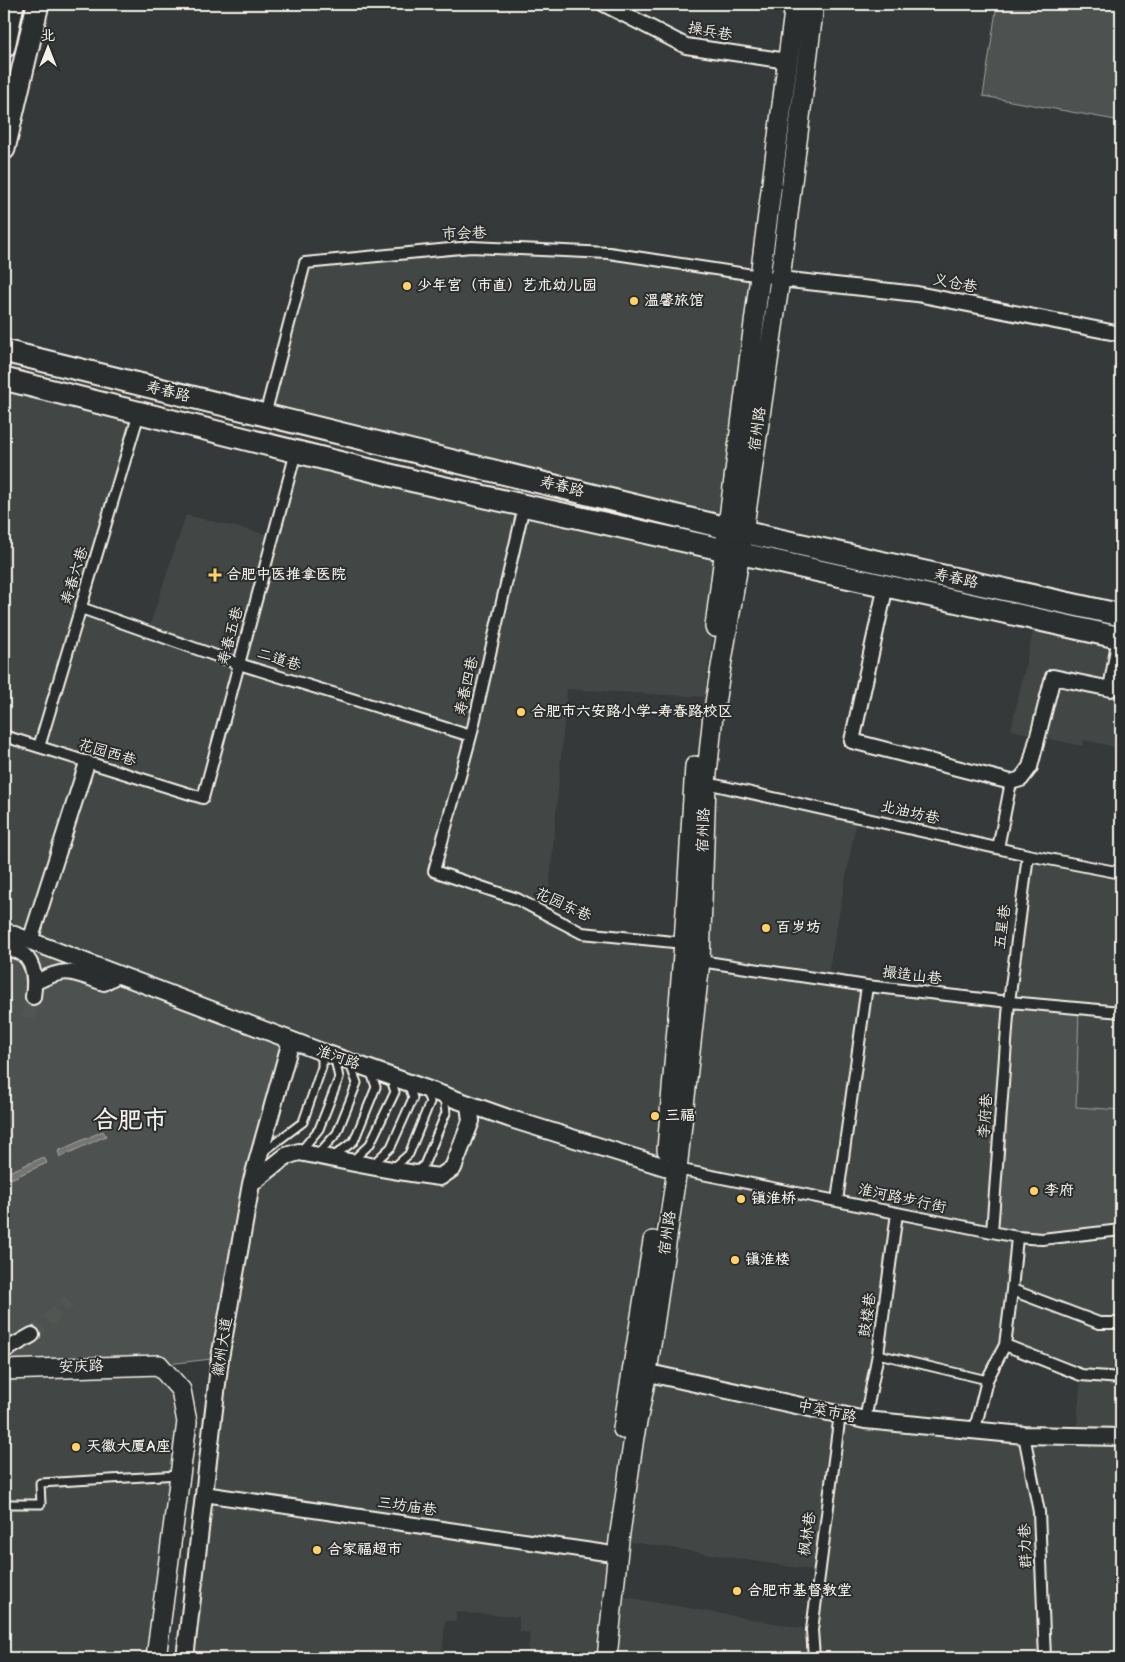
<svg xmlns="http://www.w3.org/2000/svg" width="1125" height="1662" font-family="Mynerve,'LXGW WenKai TC',sans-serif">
<rect width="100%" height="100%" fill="#363939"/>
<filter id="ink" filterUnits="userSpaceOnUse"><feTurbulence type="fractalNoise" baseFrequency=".02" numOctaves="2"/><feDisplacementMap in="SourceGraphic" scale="10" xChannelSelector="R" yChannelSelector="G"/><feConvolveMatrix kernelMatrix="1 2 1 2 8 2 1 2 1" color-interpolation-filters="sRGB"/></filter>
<g filter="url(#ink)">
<path fill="#434645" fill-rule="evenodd" d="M471,247L609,253L759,276L727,528L265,415L305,263Z
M4,379L139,413L81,607L148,631L186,515L273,536L296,452L725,549L704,697L567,689L547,915L582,933L684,943L665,1167L622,1434L606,1553L595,1658H527L530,1633L519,1632V1617L456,1612V1621H445L442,1658H185L251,1184L286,1156L412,1174L453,1168L469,1104L4,931Z
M1036,618L1121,638V718L1115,747L1084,740L1082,746L1011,730Z
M706,783L857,817L827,979L1009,1002L1028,855L1121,873V1110L1076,1107L1009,1002L1121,1230V1658H607L614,1595L812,1630L818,1571L619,1540L677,1169ZM1005,1345L1081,1375L1076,1435L865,1420L878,1354L987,1380Z
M159,1365L181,1390L156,1658H4V1370Z"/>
<path fill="#4e514f" stroke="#a1a19c" d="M997,4H1121V121L983,96Z
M4,931L291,1041L220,1358L159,1365L4,1370Z
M1009,1002L1079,1008L1076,1107L1121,1110V1230L1073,1236L992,1232Z"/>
<path fill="#757572" stroke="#a8a7a1" d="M103,1131L106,1136L60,1157L58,1151Z
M44,1157L47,1163L4,1182V1174Z"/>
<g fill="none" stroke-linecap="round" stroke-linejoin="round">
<path stroke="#525553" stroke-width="14" stroke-dasharray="14 7" stroke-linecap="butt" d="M28,1018L33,997
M32,1335L69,1301"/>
<g stroke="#f4f1e8" stroke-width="11">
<path id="service" d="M263,1152L303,1122L322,1067V1052
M300,1152L319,1129L339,1078L335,1059
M317,1155L337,1133L357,1083L350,1064
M334,1156L354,1141L376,1087L370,1070
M351,1162L370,1144L395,1092L390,1077
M371,1166L391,1147L413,1098L408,1083
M392,1169L409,1154L430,1102L426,1092
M415,1172L424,1165L446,1113L444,1097
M878,1354L987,1380
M4,1504H41L40,1483L179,1475"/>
</g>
<g stroke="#f4f1e8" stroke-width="14">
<path id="pedestrian" d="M265,415L305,263L471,247L609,253L780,279
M524,506L471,736L434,871L517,899L582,933L684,943
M81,608L239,664L471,736
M4,736L203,798L296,452
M39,747L139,413
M702,782L1028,855L1121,873
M998,848L1011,782
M700,961L867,986L1009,1002L1121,1012
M677,1169L1017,1237L1042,1239L1121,1230
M837,1201L867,986
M992,1232L1009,1002L1028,855
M1012,1290L1099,1323H1121
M1005,1345L1081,1375L1121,1378
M865,1420L878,1354L897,1213
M975,1429L987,1380L1005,1345L1012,1290L1017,1237
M1024,1435L1039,1512L1045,1658
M814,1658L812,1630L840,1414"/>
</g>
<g stroke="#f4f1e8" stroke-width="18">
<path id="minor" d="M604,4L686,46L787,61
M780,279L917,294L1121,334
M886,585L852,741L1011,782L1021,779L1030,767L1053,677L1111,689L1120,637
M30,941L87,763
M4,947C9,949 18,951 23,954C36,965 35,983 33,997
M36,982C68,966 71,972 104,983L118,975
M4,1351L32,1335
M204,1494L606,1553"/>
</g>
<g stroke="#f4f1e8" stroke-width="20">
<path id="tertiary" d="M4,931L322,1052L511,1119L665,1167L677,1169
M251,1184L286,1156L299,1152C346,1161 393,1172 440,1177L453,1168L471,1121L469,1104
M635,1370L865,1420L1024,1435L1121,1437
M185,1658L220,1358L251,1184L291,1041"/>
</g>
<g stroke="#f4f1e8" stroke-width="22">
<path id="secondary" d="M715,627L795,4
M667,1150L684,943L695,766
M4,1370L159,1365L181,1390L187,1422L156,1658
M623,1429L653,1241
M607,1658L619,1540L634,1437L647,1372L677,1169L700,961L706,783L713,715L740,553L780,279L814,4"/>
</g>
<g stroke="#f4f1e8" stroke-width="25">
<path id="primary" d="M4,47L13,4
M4,149L38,4
M4,351L743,532L1121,615
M4,379L414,481L1121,638"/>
</g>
<use href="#service" stroke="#2a2d2e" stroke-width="7"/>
<use href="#pedestrian" stroke="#2a2d2e" stroke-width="10"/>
<use href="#minor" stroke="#2a2d2e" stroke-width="14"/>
<use href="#tertiary" stroke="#2a2d2e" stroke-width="16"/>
<use href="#secondary" stroke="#2a2d2e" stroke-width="19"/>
<use href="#primary" stroke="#2a2d2e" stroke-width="21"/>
</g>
</g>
<g fill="#ffd166" stroke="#2a2d2e" stroke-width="2">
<circle cx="407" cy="286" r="5"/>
<circle cx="634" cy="301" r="5"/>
<path d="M212.5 567.5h5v5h5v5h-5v5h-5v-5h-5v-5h5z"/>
<circle cx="521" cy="712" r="5"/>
<circle cx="766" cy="928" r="5"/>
<circle cx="655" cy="1116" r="5"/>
<circle cx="1034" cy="1191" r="5"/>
<circle cx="741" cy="1199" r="5"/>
<circle cx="735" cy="1260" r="5"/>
<circle cx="76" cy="1447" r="5"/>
<circle cx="317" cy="1550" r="5"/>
<circle cx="737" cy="1591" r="5"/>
</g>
<g text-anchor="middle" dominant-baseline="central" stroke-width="4" stroke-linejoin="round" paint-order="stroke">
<g font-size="15" fill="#f4f1e8" stroke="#2a2d2e">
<text transform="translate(710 32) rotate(11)">操兵巷</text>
<text transform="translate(464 234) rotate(-2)">市会巷</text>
<text transform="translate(955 284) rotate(11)">义仓巷</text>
<text transform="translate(168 392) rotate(14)">寿春路</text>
<text transform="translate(758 429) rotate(-82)">宿州路</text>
<text transform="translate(562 487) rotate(14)">寿春路</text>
<text transform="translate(75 576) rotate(-73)">寿春六巷</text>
<text transform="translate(956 579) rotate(12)">寿春路</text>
<text transform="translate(231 636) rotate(-75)">寿春五巷</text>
<text transform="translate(279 660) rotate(17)">二道巷</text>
<text transform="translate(467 686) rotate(-77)">寿春四巷</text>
<text transform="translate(107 753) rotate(17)">花园西巷</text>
<text transform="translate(910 813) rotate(13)">北油坊巷</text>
<text transform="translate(704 830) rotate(-88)">宿州路</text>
<text transform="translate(563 905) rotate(25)">花园东巷</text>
<text transform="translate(1003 927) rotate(-83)">五星巷</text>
<text transform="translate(912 976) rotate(7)">撮造山巷</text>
<text transform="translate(338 1058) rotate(19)">淮河路</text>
<text transform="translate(986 1116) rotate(-86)">李府巷</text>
<text transform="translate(902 1199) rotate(12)">淮河路步行街</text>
<text transform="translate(668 1233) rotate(-82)">宿州路</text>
<text transform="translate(868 1315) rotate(-82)">鼓楼巷</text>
<text transform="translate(223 1347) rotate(-81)">徽州大道</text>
<text transform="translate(81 1367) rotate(-2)">安庆路</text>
<text transform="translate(827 1412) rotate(12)">中菜市路</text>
<text transform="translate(407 1507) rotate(8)">三坊庙巷</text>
<text transform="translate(808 1534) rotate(-82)">枫林巷</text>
<text transform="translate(1026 1546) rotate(-92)">群力巷</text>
</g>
<g font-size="15" font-weight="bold" fill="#f4f1e8" stroke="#2a2d2e" text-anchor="start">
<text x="417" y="286">少年宫（市直）艺术幼儿园</text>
<text x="644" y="301">温馨旅馆</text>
<text x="226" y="575">合肥中医推拿医院</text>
<text x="531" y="712">合肥市六安路小学-寿春路校区</text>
<text x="776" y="928">百岁坊</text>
<text x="665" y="1116">三福</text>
<text x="1044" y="1191">李府</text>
<text x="751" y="1199">镇淮桥</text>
<text x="745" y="1260">镇淮楼</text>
<text x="86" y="1447">天徽大厦A座</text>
<text x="327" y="1550">合家福超市</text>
<text x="747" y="1591">合肥市基督教堂</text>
</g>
<g font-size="25" font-weight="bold" fill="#f4f1e8" stroke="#2a2d2e">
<text x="130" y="1121">合肥市</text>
</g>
</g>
<rect width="1125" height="1662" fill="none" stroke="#2a2d2e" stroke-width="20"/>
<rect x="10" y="10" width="1105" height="1642" fill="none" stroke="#f4f1e8" stroke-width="2" filter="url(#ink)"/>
<g transform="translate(48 48)" stroke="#2a2d2e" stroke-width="4" paint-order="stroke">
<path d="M0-4L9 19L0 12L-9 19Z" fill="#f4f1e8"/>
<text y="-8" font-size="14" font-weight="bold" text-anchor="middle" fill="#f4f1e8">北</text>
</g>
</svg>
